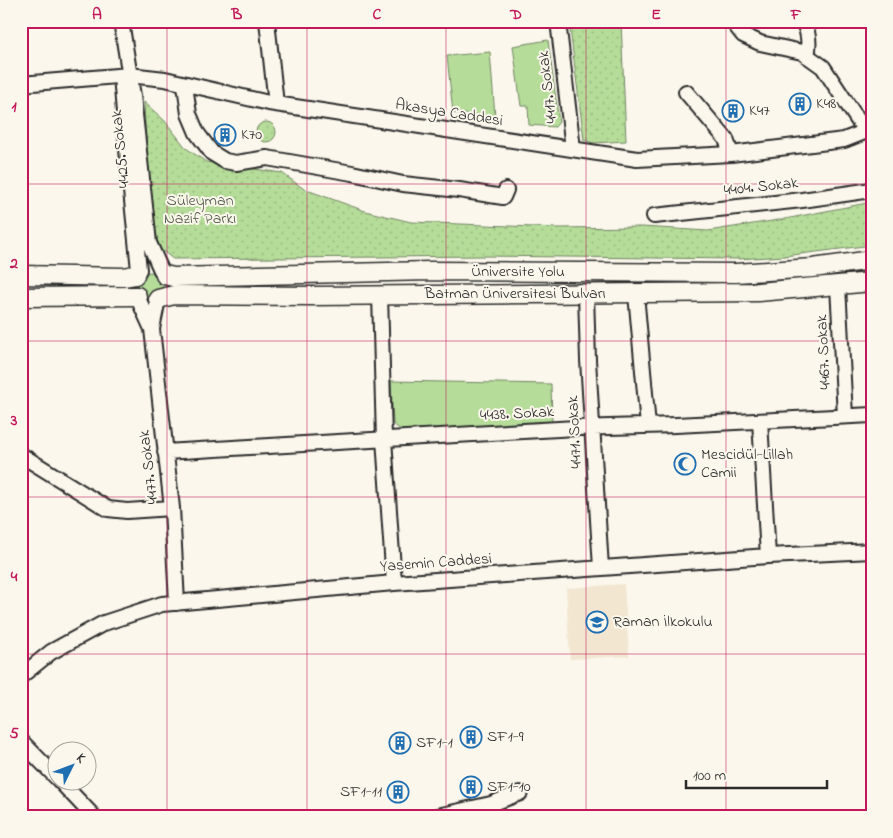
<svg xmlns="http://www.w3.org/2000/svg" width="893" height="838" font-family="'Indie Flower',sans-serif">
<defs>
<pattern id="park-dots" width="8" height="8" patternUnits="userSpaceOnUse" patternTransform="scale(1.25)"><rect width="8" height="8" fill="#b5dd99"/><path d="M2 2h.1M6 6h.1" fill="none" stroke="#9cbe84" stroke-width="1.8" stroke-linecap="round"/></pattern>
</defs>
<rect width="100%" height="100%" fill="#fbf7ec"/>
<filter id="ink" filterUnits="userSpaceOnUse"><feTurbulence type="fractalNoise" baseFrequency=".02" numOctaves="2"/><feDisplacementMap in="SourceGraphic" scale="10" xChannelSelector="R" yChannelSelector="G"/><feConvolveMatrix kernelMatrix="1 2 1 2 8 2 1 2 1" color-interpolation-filters="sRGB"/></filter>
<g filter="url(#ink)">
<path fill="#f2e6d0" d="M624,584L629,656L570,659L566,588Z"/>
<path fill="#b5dd99" stroke="#708462" d="M548,40L559,122L555,127L529,125L528,106H521L513,46Z
M490,52L495,117L453,113L447,56Z
M137 285a13 13 0 1 1 26 0a13 13 0 1 1-26 0Z
M391,381L551,384L552,423L401,430L393,424Z"/>
<path fill="url(#park-dots)" stroke="#708462" d="M569,21H621L626,141L593,143L584,140Z
M144,102L165,121L186,148L206,162L282,173L304,189L365,211L411,222L558,228L642,227L708,231L785,219L872,202V245L784,256L738,259L483,256L173,259L160,249L156,239L149,210Z
M256 132a10 10 0 1 1 20 0a10 10 0 1 1-20 0Z"/>
<g fill="none" stroke-linecap="round" stroke-linejoin="round">
<g stroke="#2b2b2b" stroke-width="18">
<path id="minor" d="M121,21L133,96L149,243L161,270
M267,21L276,104
M558,21L573,149
M732,21L743,35L760,43L802,52L823,67L865,131
M803,21C809,33 810,43 807,56
M121,76L128,161L139,270
M21,84L129,75L165,79L269,103L637,159L731,154L844,140L872,129
M185,85L189,114L197,133L212,153L225,161L236,163L267,158L352,173L403,184L459,190L503,197L506,190
M686,92L726,139L731,154
M654,216L802,200L872,190
M838,286L845,416
M586,294L588,360L601,568
M636,294L648,426
M380,295L384,439L394,583
M137,296L152,329L158,299
M152,329L172,508L177,603
M760,421L768,556
M165,452L576,428L676,425L872,415
M21,455L108,509L127,511L172,508
M21,676L51,652L104,623L162,604L394,583L768,556L872,551
M21,741L58,779
M59,780L94,817
M433,817L491,804L520,793"/>
</g>
<g stroke="#2b2b2b" stroke-width="21">
<path id="major" d="M21,275L123,277L135,275
M165,275L173,277L430,271L736,273L813,268L872,260
M21,297L137,296
M158,299L174,295L311,296L758,292L872,282"/>
</g>
<use href="#minor" stroke="#fbf7ec" stroke-width="14"/>
<use href="#major" stroke="#fbf7ec" stroke-width="18"/>
</g>
</g>
<path fill="none" stroke="#c2185b" stroke-width="1" stroke-opacity="0.55" d="M167,21V817M307,21V817M446,21V817M586,21V817M726,21V817M21,184H872M21,341H872M21,497H872M21,654H872"/>
<defs>
<g id="building-ring" transform="scale(1.125)"><circle r="9.5" fill="#fbf7ec" stroke="#1f6fb2" stroke-width="1.5"/><path d="M-4-6H4V6H1V3H-1V6H-4ZM-2.5-4.3h1.7v1.8h-1.7ZM.8-4.3h1.7v1.8H.8ZM-2.5-1h1.7V.8h-1.7ZM.8-1h1.7V.8H.8Z" fill="#1f6fb2"/></g>
<g id="mosque-ring" transform="scale(1.125)"><circle r="9.5" fill="#fbf7ec" stroke="#1f6fb2" stroke-width="1.5"/><path d="M3.5-4.9A6 6 0 1 0 3.5 4.9A5 5 0 1 1 3.5-4.9Z" fill="#1f6fb2"/></g>
<g id="school-ring" transform="scale(1.125)"><circle r="9.5" fill="#fbf7ec" stroke="#1f6fb2" stroke-width="1.5"/><path d="M0-5L7-2L0 1L-7-2ZM-4 1L0 2.5L4 1V4Q0 6-4 4Z" fill="#1f6fb2"/></g>
</defs>
<g fill-rule="evenodd">
<use href="#building-ring" x="800" y="104"/>
<use href="#building-ring" x="733" y="111"/>
<use href="#building-ring" x="225" y="135"/>
<use href="#mosque-ring" x="685" y="464"/>
<use href="#school-ring" x="597" y="622"/>
<use href="#building-ring" x="471" y="737"/>
<use href="#building-ring" x="400" y="743"/>
<use href="#building-ring" x="471" y="787"/>
<use href="#building-ring" x="398" y="792"/>
</g>
<g text-anchor="middle" dominant-baseline="central" stroke-width="4" stroke-linejoin="round" paint-order="stroke">
<g font-size="16" fill="#2b2b2b" stroke="#fbf7ec">
<text transform="translate(548 87) rotate(-97)">4417. Sokak</text>
<text transform="translate(449 113) rotate(9)">Akasya Caddesi</text>
<text transform="translate(121 149) rotate(-96)">4425. Sokak</text>
<text transform="translate(761 187) rotate(-6)">4404. Sokak</text>
<text x="518" y="272">Üniversite Yolu</text>
<text x="515" y="294">Batman Üniversitesi Bulvarı</text>
<text transform="translate(824 352) rotate(-93)">4467. Sokak</text>
<text transform="translate(517 414) rotate(-3)">4438. Sokak</text>
<text transform="translate(575 432) rotate(-93)">4471. Sokak</text>
<text transform="translate(149 467) rotate(-97)">4477. Sokak</text>
<text transform="translate(436 563) rotate(-4)">Yasemin Caddesi</text>
</g>
<g font-size="16" fill="#2b2b2b" stroke="#fbf7ec" text-anchor="start">
<text x="816" y="104">K48</text>
<text x="749" y="111">K47</text>
<text x="241" y="135">K70</text>
<text x="701" y="455">Mescidül-Lillah<tspan x="701" dy="18">Camii</tspan></text>
<text x="613" y="622">Raman İlkokulu</text>
<text x="487" y="737">SF1-9</text>
<text x="416" y="743">SF1-1</text>
<text x="487" y="787">SF1-10</text>
<text x="382" y="792" text-anchor="end">SF1-11</text>
</g>
<g font-size="16" fill="#4e5846" stroke="#fbf7ec">
<text x="200" y="201">Süleyman<tspan x="200" dy="18">Nazif Parkı</tspan></text>
</g>
</g>
<rect width="893" height="838" fill="none" stroke="#fbf7ec" stroke-width="55"/>
<g transform="translate(72 766) rotate(48)"><circle r="24" fill="#fbf7ec" stroke="#a8a59f"/>
<path d="M0-4L9 19L0 12L-9 19Z" fill="#1f6fb2"/>
<text y="-8" font-size="14" font-weight="bold" text-anchor="middle" fill="#2b2b2b">K</text>
</g>
<path d="M686 780v8h141v-8" fill="none" stroke="#2b2b2b" stroke-width="2.5"/>
<text x="693" y="780" font-size="15" fill="#2b2b2b" stroke="#fbf7ec" stroke-width="4" paint-order="stroke">100 m</text>
<rect x="28" y="28" width="838" height="782" fill="none" stroke="#c2185b" stroke-width="2"/>
<g font-size="16" text-anchor="middle" font-weight="bold" fill="#c2185b">
<text x="97" y="19">A</text>
<text x="237" y="19">B</text>
<text x="377" y="19">C</text>
<text x="516" y="19">D</text>
<text x="656" y="19">E</text>
<text x="796" y="19">F</text>
<text x="14" y="111">1</text>
<text x="14" y="268">2</text>
<text x="14" y="425">3</text>
<text x="14" y="581">4</text>
<text x="14" y="738">5</text>
</g>
</svg>
